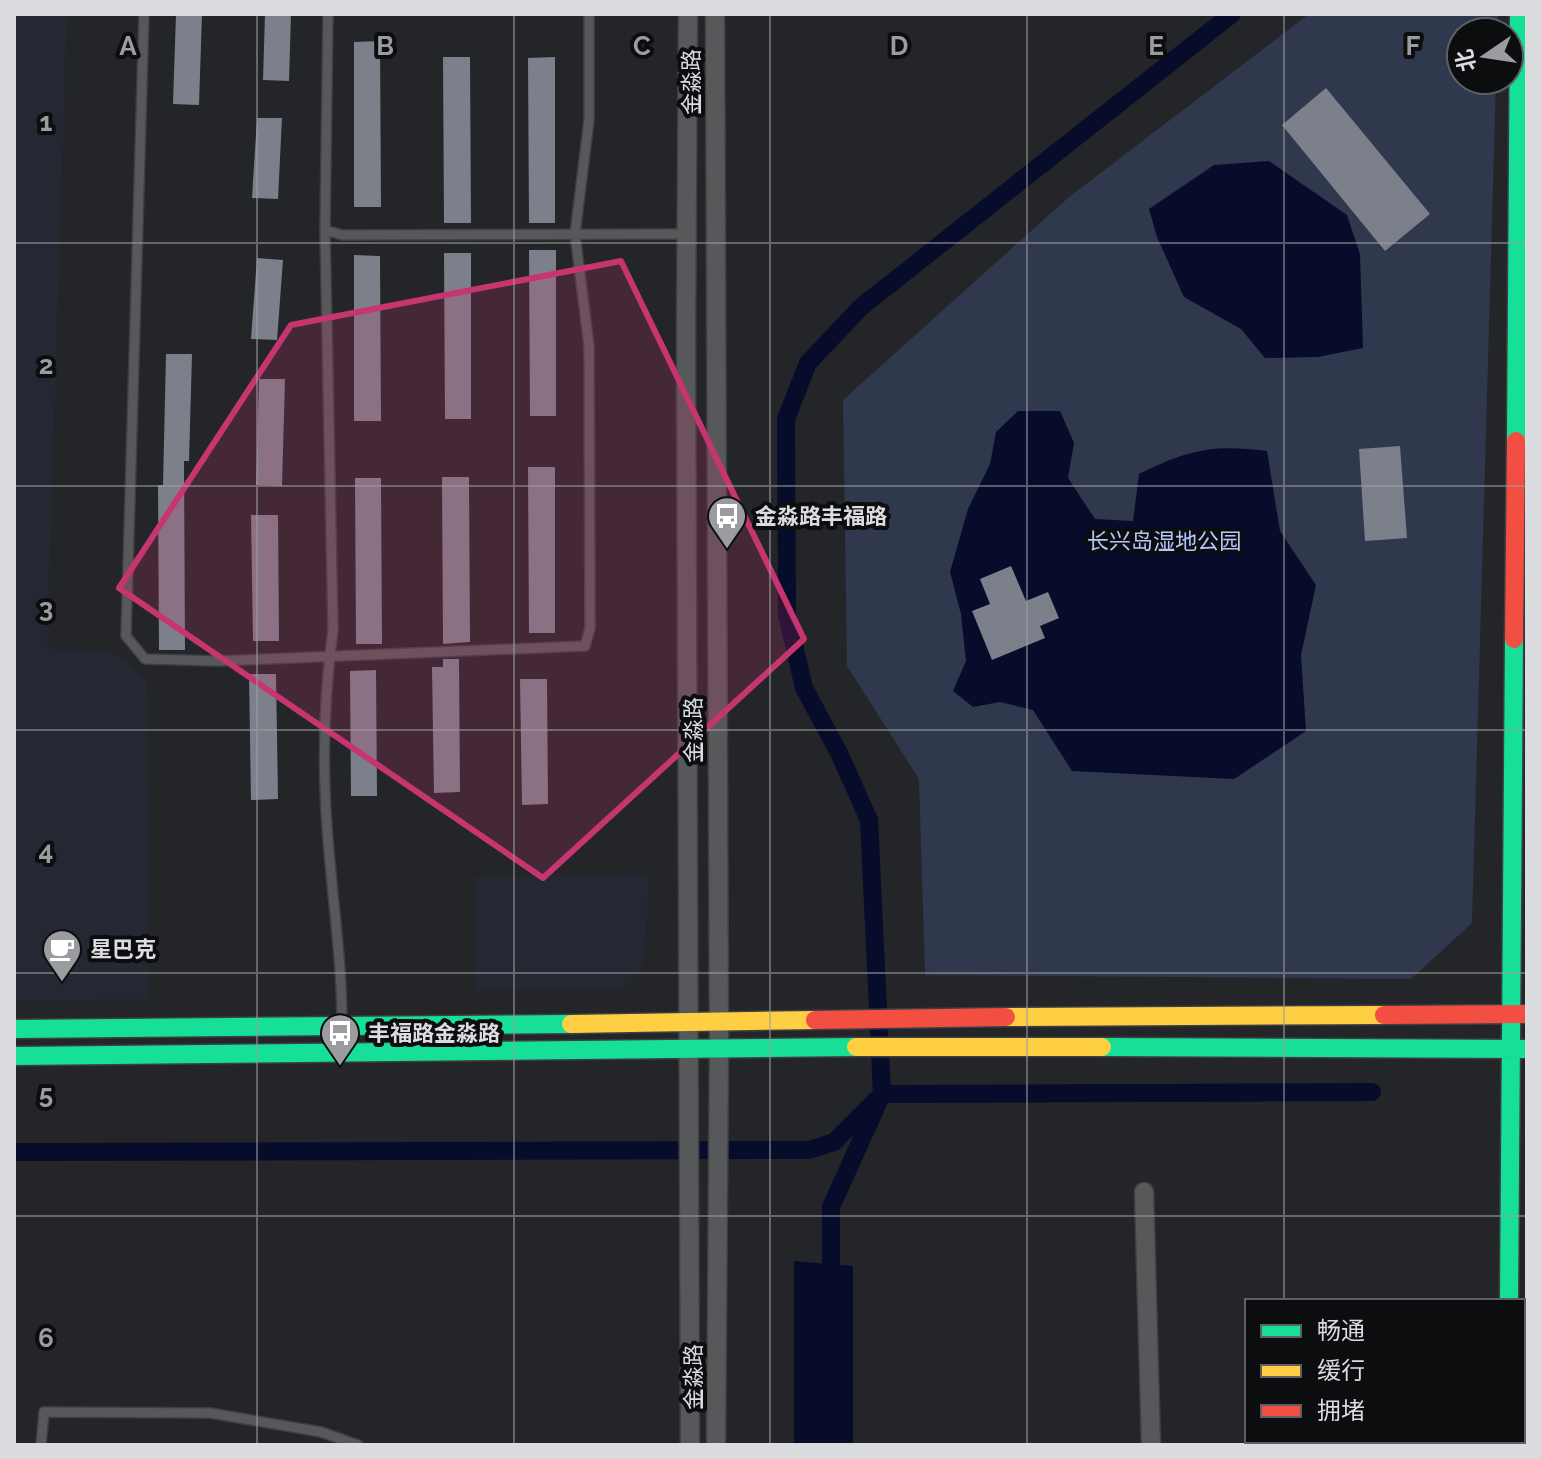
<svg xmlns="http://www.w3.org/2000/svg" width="1541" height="1459" font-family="Raleway,'Noto Sans SC',sans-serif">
<rect width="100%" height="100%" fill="#232528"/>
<path fill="#252832" d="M14,14H67L47,649L113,652L147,680L149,999L14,1001Z
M649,874L645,957L638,974L627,986L609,990H475V877Z"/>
<path fill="#30384e" d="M1309,14H1498L1497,32H1461V80H1496L1472,923L1411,979L925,975L919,779L847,666L843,400L1069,197Z"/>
<path fill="#080c2b" d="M1269,161L1347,215L1360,254L1363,348L1318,357L1265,358L1241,329L1184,297L1157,237L1149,209L1214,165Z
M1018,411H1060L1074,443L1068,478L1095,519L1133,521L1139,474C1188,450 1212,444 1267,451L1280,531L1316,585L1301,655L1306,731L1234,779L1072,771L1033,710L1000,702L973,707L953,691L966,661L961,614L950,572L968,509L990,464L996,432Z
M794,1261L853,1266V1445H794Z"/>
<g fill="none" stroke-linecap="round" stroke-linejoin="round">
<path stroke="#080c2b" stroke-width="18" d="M14,1152L809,1150L834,1142L882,1094L1372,1092
M831,1286V1207L882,1094L869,820L839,753L804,688L787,615L786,419L808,363L861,307L1232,14"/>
</g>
<path fill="#7c808a" d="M176,14H202L199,105L173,104Z
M265,14H291L289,81L263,80Z
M380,41L381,207H354V42Z
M443,57H470L471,223H444Z
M555,57V223H529L528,58Z
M1326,88L1430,214L1385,251L1282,125Z
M257,118H282L278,199L252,198Z
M529,250H556V416H530Z
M444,253H471V419H445Z
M354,255L380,256L381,421H354Z
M257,258L283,260L277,340L251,339Z
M166,354H192L189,461H184L185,650H159L158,485H163Z
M259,379H285L282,486L256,485Z
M1400,446L1407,538L1365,541L1359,449Z
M528,467H555V633H529Z
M442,477H469L470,642L443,644Z
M355,478H381L382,644H356Z
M251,515H278L279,641H253Z
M1011,566L1026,601L1048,592L1059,618L1040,626L1045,638L992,660L972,611L990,604L980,579Z
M443,659H459L460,792L434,793L432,667H443Z
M376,670L377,796H351L350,671Z
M249,674H276L278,799L251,800Z
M520,679H547L548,804L522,805Z"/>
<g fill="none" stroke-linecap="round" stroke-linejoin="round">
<g stroke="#3e3f42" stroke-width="12">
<path id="lane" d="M144,14L126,636L145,659L218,661L585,646L590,628L589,346L575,234L589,120V14
M328,14L325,230L333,630C326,683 323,735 325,788C327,867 342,945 342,1025
M325,230L342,235L688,234
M41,1445L44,1412L210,1413L321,1432L358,1445"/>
</g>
<g stroke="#3e3f42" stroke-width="21">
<path id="street" d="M688,14L686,339L690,1445
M715,14L719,1047L716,1445
M1144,1192L1151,1445"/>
</g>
<g stroke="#3e3f42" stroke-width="21">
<path id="fast" d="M1516,441L1519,14
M14,1029L571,1024
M1102,1047L1527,1049
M14,1056L856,1047
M1509,1301L1514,639
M1508,1441V1445"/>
</g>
<g stroke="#3e3f42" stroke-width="21">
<path id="slow" d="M1006,1017L1384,1015
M571,1024L815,1020
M856,1047H1102"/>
</g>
<g stroke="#3e3f42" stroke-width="21">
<path id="jam" d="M1514,639L1516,441
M1384,1015L1527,1014
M815,1020L1006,1017"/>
</g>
<use href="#lane" stroke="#575859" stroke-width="9"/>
<use href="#street" stroke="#575859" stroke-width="18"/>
<use href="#fast" stroke="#16e098" stroke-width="18"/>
<use href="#slow" stroke="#ffcf43" stroke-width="18"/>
<use href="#jam" stroke="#f24e42" stroke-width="18"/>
</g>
<path fill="#c6356f" fill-opacity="0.2" stroke="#c6356f" stroke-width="6" stroke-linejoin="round" d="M621,261L804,639L543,878L119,588L291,325Z"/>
<path fill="none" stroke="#9b9ca0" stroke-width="2" stroke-opacity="0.55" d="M257,14V1445M514,14V1445M770,14V1445M1027,14V1445M1284,14V1301M14,243H1527M14,486H1527M14,730H1527M14,973H1527M14,1216H1527M1284,1441V1445"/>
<defs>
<g id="bus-pin" transform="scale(2)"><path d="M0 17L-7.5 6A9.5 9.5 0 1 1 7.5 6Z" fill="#9b9ca0" stroke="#0c0d0f"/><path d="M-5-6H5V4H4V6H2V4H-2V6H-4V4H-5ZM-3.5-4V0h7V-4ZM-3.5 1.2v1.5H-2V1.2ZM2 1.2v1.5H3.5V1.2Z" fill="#fff"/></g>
<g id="cafe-pin" transform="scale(2)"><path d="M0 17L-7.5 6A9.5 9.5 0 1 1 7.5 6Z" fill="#9b9ca0" stroke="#0c0d0f"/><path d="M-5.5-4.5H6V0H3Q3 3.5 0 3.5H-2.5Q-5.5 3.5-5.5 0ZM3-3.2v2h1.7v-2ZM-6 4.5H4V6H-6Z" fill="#fff"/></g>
</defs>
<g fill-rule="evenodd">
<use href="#bus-pin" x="727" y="516"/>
<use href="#cafe-pin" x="62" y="949"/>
<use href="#bus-pin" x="340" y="1033"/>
</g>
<g text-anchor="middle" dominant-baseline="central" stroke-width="8" stroke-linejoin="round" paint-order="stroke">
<g font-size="22" fill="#dbdce0" stroke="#0c0d0f">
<text transform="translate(691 82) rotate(-90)">金淼路</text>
<text transform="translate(693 730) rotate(-90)">金淼路</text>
<text transform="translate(693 1377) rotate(-90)">金淼路</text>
</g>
<g font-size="22" font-weight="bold" fill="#dbdce0" stroke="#0c0d0f" text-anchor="start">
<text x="755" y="516">金淼路丰福路</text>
<text x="90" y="949">星巴克</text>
<text x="368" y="1033">丰福路金淼路</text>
</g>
<g font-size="22" fill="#b4c7fc" stroke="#0c0d0f">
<text x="1164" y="541">长兴岛湿地公园</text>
</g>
</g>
<g font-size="26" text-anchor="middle" font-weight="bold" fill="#9b9ca0" stroke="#0c0d0f" stroke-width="8" stroke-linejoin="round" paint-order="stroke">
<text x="128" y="55">A</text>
<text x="385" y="55">B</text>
<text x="642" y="55">C</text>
<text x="899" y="55">D</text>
<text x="1156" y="55">E</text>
<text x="1413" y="55">F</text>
<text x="46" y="131">1</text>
<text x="46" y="374">2</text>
<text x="46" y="617">3</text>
<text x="46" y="860">4</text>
<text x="46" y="1103">5</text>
<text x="46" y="1347">6</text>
</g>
<rect width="1541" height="1459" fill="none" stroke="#dbdce0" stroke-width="32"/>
<rect x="1245" y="1299" width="280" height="144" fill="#0c0d0f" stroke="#5f6063" stroke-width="2"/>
<rect x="1261" y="1325" width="40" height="12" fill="#16e098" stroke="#5f6063" stroke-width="2"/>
<text x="1317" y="1339" font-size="24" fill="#dbdce0">畅通</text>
<rect x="1261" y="1365" width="40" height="12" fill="#ffcf43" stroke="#5f6063" stroke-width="2"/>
<text x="1317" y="1379" font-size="24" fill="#dbdce0">缓行</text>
<rect x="1261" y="1405" width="40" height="12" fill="#f24e42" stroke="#5f6063" stroke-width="2"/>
<text x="1317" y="1419" font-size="24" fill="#dbdce0">拥堵</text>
<g transform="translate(1485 56) rotate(257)"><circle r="38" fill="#0c0d0f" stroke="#5f6063" stroke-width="2"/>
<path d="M0-6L14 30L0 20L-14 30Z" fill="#9b9ca0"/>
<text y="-12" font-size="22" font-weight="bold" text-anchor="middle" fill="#dbdce0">北</text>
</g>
</svg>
